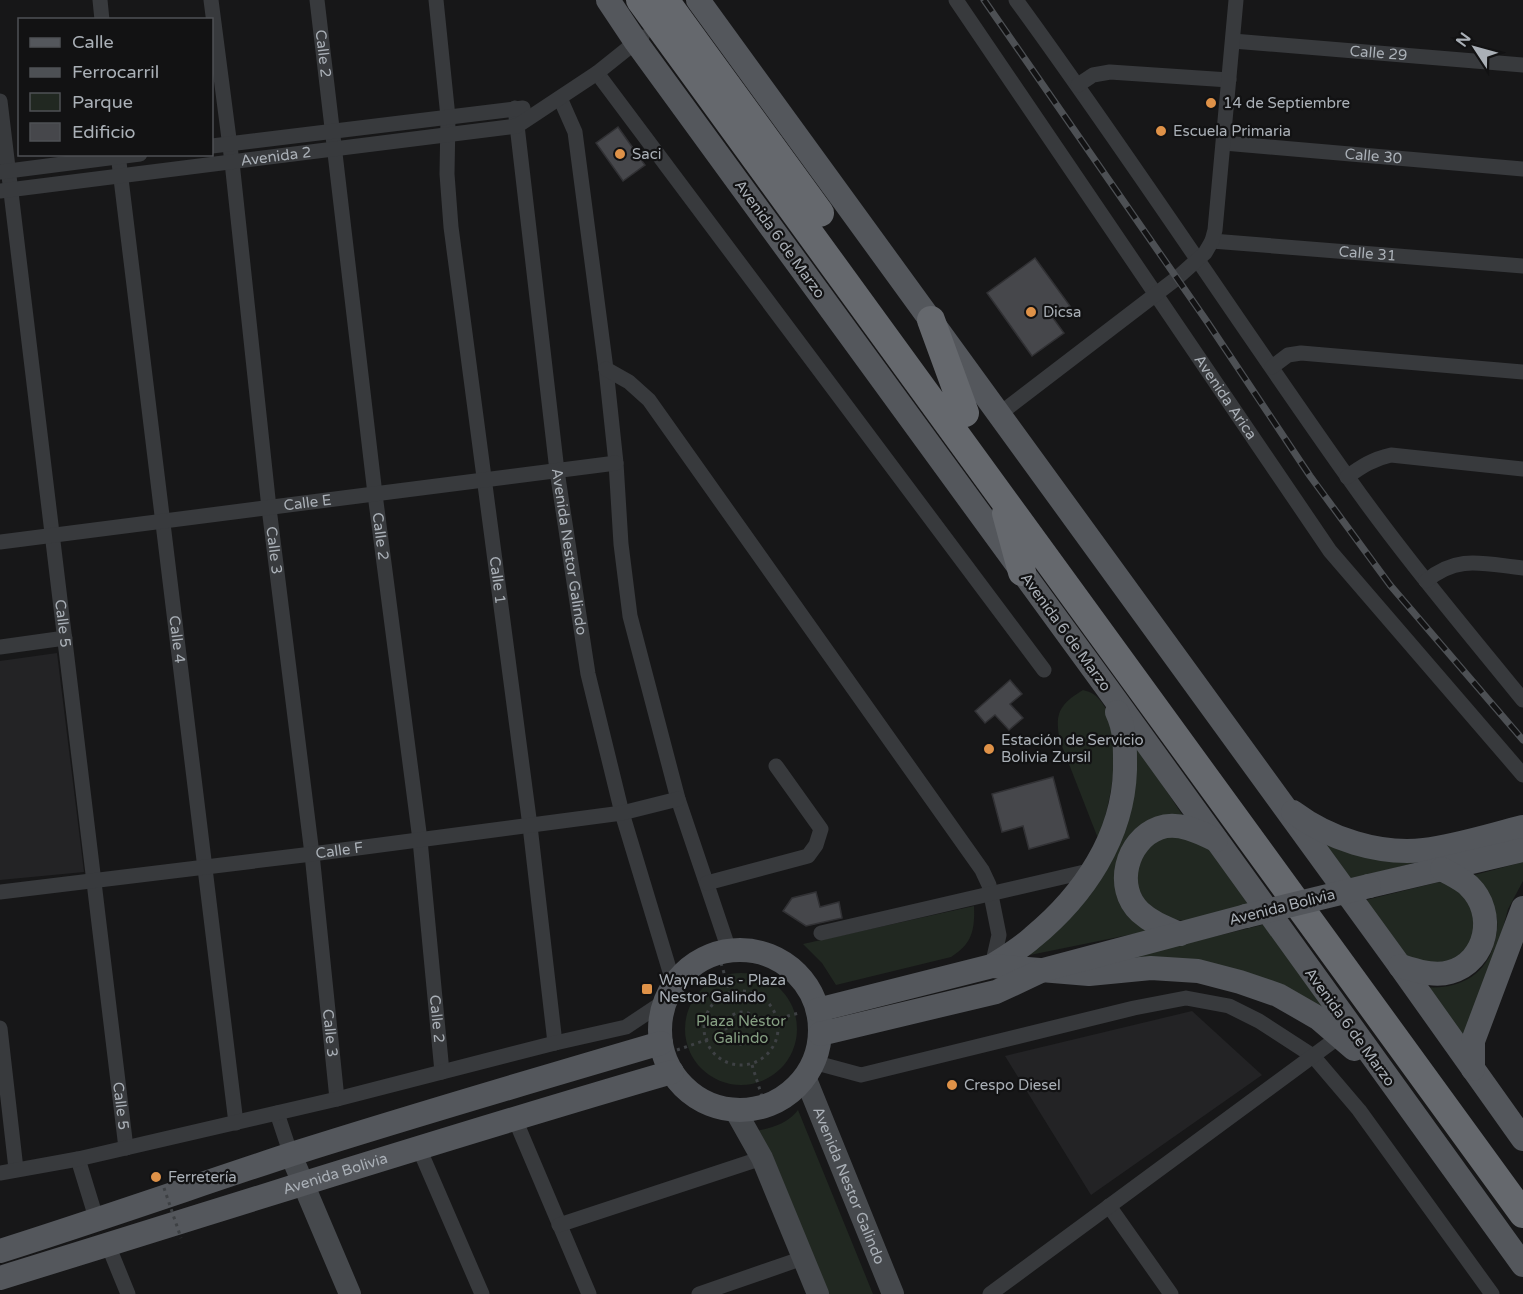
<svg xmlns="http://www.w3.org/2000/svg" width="1523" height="1294" font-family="'Varela Round',sans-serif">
<rect width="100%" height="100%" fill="#171718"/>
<path fill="#232325" d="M57,653L84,872L0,880V661Z
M1192,1011L1262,1075L1091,1195L1005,1056Z"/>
<path fill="#212821" d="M1083,690C1087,691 1093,693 1096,696C1130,727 1109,804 1099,841L1060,741C1054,713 1060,704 1083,690Z
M1133,740L1187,822H1158L1122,904C1129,917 1135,925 1148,931L1025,956L1070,918L1091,894L1108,868Z
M1182,835L1211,850L1253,903L1185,921L1158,917L1134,888L1137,858L1158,838Z
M1316,837L1342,847L1508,839L1347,880Z
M1523,862V881L1508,909L1500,939L1464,1040L1425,987C1457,990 1486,976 1494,944C1496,936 1498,928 1497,920C1495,903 1481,890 1471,876Z
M1439,882L1453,885L1463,892L1476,921L1472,943L1448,965L1408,960L1362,901Z
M974,906C975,930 972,944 951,957L836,985L822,963L803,944Z
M1266,924L1336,1022L1281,988L1118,960Z
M685 1029a56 56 0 1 1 112 0a56 56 0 1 1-112 0Z
M798,1110L873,1294H822L755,1131C772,1128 787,1124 798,1110Z"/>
<path fill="#46474b" stroke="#313134" stroke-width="1.5" d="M618,127L645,165L623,181L596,143Z
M1035,258L1070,306L1053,318L1064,333L1032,356L987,293Z
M1010,680L1022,694L1010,704L1023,718L1009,730L995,715L985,723L975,711Z
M1053,777L1069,838L1029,849L1023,826L1002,832L992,794Z
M816,892L820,907L839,902L842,918L806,926L783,911L792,898Z"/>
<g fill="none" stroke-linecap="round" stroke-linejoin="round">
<path stroke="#3e4144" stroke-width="3" stroke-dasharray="3 4.5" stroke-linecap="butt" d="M721,963L730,993
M704 1028a37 37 0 1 1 74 0a37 37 0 1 1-74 0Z
M726 1028a16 16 0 1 1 32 0a16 16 0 1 1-32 0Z
M758,1024L799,1013
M677,1050L726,1033
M752,1065L765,1106"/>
<g stroke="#383a3d" stroke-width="15">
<path d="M100,0L102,20"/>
<path id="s1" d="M211,0L232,162L269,508L312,854L337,1099"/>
<path id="s2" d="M317,0L375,494L420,840L442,1072"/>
<path id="s3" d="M436,0L448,117L447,174L451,227L530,826L555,1043"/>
<path id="s4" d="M956,0L1330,551L1523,775"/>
<path d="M1016,0C1130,156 1235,318 1347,476C1401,553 1463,626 1523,700"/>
<path id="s5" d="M1233,41L1523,65"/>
<path d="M597,73L1044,670"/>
<path d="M1078,85L1093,75L1110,72L1229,80"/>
<path d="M560,98L575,132L606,369L616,463L621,544L630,616L678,799L729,950"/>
<path id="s6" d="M0,101L126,1148"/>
<path id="s7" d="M515,108L557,471L588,674L622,813L674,985"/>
<path id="s8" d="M1224,143L1523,169"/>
<path d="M212,146L523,108"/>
<path id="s9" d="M118,154L236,1123"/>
<path d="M0,172L140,154"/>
<path id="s10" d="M0,191L517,126L597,73L642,37"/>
<path id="s11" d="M1212,241L1523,266"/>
<path d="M1272,367L1288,355L1301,353L1523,372"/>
<path d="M606,369L629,382L649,400L982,870L989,885L999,935L992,966"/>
<path d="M998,415L1177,278L1205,253L1212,241L1215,230L1236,0"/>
<path d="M1347,477C1362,466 1373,459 1391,455L1523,469"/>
<path id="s12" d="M0,542L616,463"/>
<path d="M1426,581C1458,554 1484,564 1523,568"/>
<path d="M0,647L65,638"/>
<path d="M707,883L808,856L816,845L821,829L776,766"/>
<path id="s13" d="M0,892L312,854L622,813L678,799"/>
<path d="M821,933L1093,870"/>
<path d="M0,1028L16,1169"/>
<path d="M813,1062L861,1075L1134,1008L1186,998L1229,1006L1259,1021L1313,1056L1359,1110L1492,1294"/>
<path d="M277,1113L291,1155"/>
<path d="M514,1117L589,1294"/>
<path d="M418,1146L482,1294"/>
<path d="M78,1159L97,1221"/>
<path d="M0,1173L78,1159L337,1099L555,1043L626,1027L665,1001"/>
<path d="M1109,1206L1171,1294"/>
<path d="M559,1225L762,1158"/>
<path d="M108,1245L128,1294"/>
<path d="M699,1294L803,1258"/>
<path d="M990,1294L1340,1036"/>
</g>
<g stroke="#46494d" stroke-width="22">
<path id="s14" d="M805,1077L893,1294"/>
<path d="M735,1110L762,1158L818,1294"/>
<path d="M291,1155L350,1294"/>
</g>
<g stroke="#54575c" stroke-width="24">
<path d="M608,0L636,42L1107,688L1523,1265"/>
<path d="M698,0L1400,966L1523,1139"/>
<path d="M1293,812C1329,839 1379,855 1424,850C1457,846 1491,835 1523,827"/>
<path d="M1369,886L1523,850"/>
<path d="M1180,934C1166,928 1152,923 1140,912C1114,888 1126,840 1159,828C1178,821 1200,832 1216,840"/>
<circle cx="740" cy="1030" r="80"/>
<path d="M992,966C1006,957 1021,948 1033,937C1084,895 1123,837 1125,770C1125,749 1126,731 1117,712"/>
<path d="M1400,966C1416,970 1433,977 1450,972C1487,962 1497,913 1469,886C1462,879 1450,874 1442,869"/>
<path d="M818,1010L992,966L1089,974L1151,968L1198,971L1240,982L1278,995L1318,1018L1354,1049"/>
<path d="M820,1034L996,992L1043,970L1246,916"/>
<path d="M1473,1069V1041L1523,908"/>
<path d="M0,1251C98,1220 195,1186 292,1154C415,1115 538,1079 661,1043"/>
<path id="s15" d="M0,1278C224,1209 447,1137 672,1072"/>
</g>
<path stroke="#65686d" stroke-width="28" d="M640,0L1523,1214
M665,0L820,213
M931,320L965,413
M1006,513L1022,572"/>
<g stroke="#4d5054" stroke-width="7">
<path id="rail" d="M984,0L1208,323L1310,476L1390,585L1523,740"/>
</g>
<use href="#rail" stroke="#121213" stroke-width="4.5" stroke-dasharray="14" stroke-linecap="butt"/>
<path stroke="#3e4144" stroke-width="3" stroke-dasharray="3 4.5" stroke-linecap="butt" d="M164,1188L181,1238"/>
<path stroke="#54575c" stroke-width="24" d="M1246,916L1369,886"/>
</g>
<g fill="#df9248" stroke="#121213" stroke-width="2">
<circle cx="1211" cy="103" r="6"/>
<circle cx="1161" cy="131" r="6"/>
<circle cx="620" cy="154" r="6"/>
<circle cx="1031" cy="312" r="6"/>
<circle cx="989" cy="749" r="6"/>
<rect x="641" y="983" width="12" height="12" rx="3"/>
<circle cx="952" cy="1085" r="6"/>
<circle cx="156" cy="1177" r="6"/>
</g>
<g text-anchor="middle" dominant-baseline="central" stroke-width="4.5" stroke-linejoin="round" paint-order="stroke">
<g font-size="15" fill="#aab0b7" stroke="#121213">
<text stroke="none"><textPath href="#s2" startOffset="54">Calle 2</textPath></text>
<text stroke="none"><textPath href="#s5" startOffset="146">Calle 29</textPath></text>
<text stroke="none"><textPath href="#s8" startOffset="150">Calle 30</textPath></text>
<text stroke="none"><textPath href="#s10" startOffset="278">Avenida 2</textPath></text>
<text transform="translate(780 239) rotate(54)">Avenida 6 de Marzo</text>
<text stroke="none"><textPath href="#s11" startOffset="156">Calle 31</textPath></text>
<text stroke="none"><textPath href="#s4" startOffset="480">Avenida Arica</textPath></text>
<text stroke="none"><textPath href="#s12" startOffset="310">Calle E</textPath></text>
<text stroke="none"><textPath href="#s2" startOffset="540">Calle 2</textPath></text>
<text stroke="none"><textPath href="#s1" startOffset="554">Calle 3</textPath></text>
<text stroke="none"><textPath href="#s7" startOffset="447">Avenida Nestor Galindo</textPath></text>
<text stroke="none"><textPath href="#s3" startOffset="584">Calle 1</textPath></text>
<text stroke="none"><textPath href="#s6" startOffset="526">Calle 5</textPath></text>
<text transform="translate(1066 632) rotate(54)">Avenida 6 de Marzo</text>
<text stroke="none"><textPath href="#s9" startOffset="489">Calle 4</textPath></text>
<text stroke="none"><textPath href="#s13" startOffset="342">Calle F</textPath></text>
<text transform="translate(1282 907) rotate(-14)">Avenida Bolivia</text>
<text stroke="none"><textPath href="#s2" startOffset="1026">Calle 2</textPath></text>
<text transform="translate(1350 1027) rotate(54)">Avenida 6 de Marzo</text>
<text stroke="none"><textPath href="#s1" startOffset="1040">Calle 3</textPath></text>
<text stroke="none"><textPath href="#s6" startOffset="1012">Calle 5</textPath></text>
<text stroke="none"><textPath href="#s15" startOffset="351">Avenida Bolivia</textPath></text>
<text stroke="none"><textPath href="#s14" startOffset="117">Avenida Nestor Galindo</textPath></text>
</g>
<g font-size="15" fill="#aab0b7" stroke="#121213" text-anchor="start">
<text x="1223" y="103">14 de Septiembre</text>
<text x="1173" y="131">Escuela Primaria</text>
<text x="632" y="154">Saci</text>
<text x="1043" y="312">Dicsa</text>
<text x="1001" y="740">Estación de Servicio<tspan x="1001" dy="17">Bolivia Zursil</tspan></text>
<text x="659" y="980">WaynaBus - Plaza<tspan x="659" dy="17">Nestor Galindo</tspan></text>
<text x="964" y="1085">Crespo Diesel</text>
<text x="168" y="1177">Ferretería</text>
</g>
<g font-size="15" fill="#86a083" stroke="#121213">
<text x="741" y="1021">Plaza Néstor<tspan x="741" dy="17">Galindo</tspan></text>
</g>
</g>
<rect x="18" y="18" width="195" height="138" fill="#121213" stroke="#4f5155" stroke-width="1.5"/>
<rect x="30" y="38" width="30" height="9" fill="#54575c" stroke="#4f5155" stroke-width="1.5"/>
<text x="72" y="48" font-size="18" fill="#aab0b7">Calle</text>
<rect x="30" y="68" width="30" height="9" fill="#4d5054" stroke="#4f5155" stroke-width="1.5"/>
<text x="72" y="78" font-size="18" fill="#aab0b7">Ferrocarril</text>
<rect x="30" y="93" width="30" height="18" fill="#212821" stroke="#4f5155" stroke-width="1.5"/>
<text x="72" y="108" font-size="18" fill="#aab0b7">Parque</text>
<rect x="30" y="123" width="30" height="18" fill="#46474b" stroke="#4f5155" stroke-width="1.5"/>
<text x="72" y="138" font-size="18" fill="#aab0b7">Edificio</text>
<g transform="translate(1475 48) rotate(306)" stroke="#121213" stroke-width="4.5" paint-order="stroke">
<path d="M0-4.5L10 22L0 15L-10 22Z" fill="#aab0b7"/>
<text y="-9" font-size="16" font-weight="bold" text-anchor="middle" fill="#aab0b7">N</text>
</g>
</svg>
